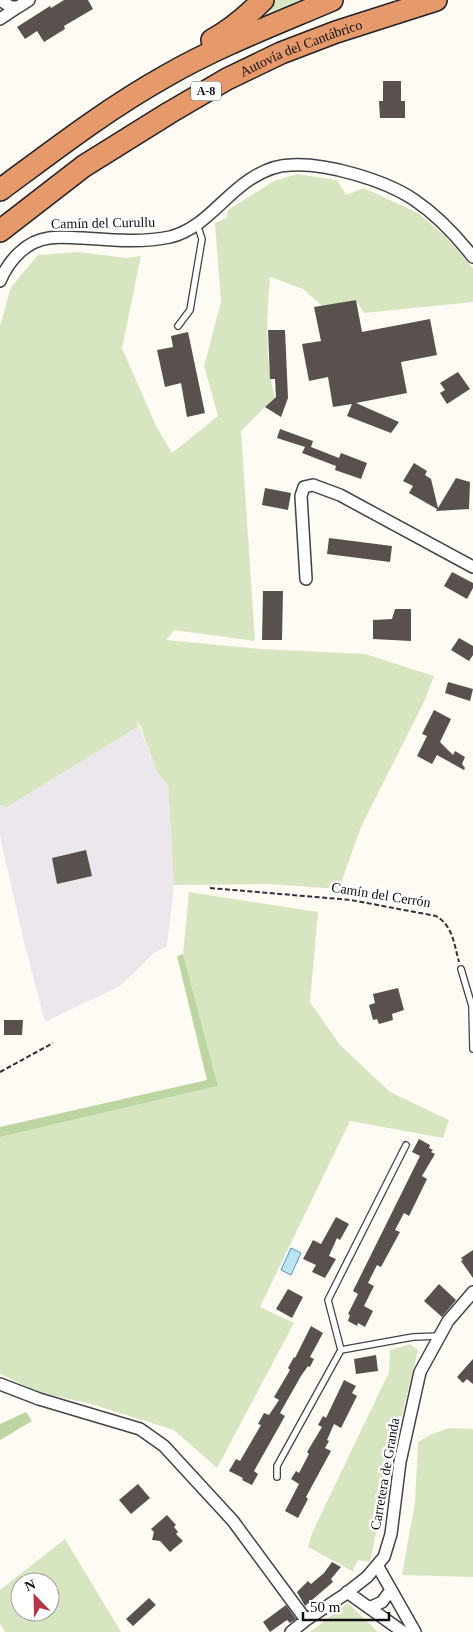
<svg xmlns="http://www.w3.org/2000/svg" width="473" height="1632" font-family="Georgia,serif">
<rect width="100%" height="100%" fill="#fefbf4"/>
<path fill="#ece6ed" d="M139,726L157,772L168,785L174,885L167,946L154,953L120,986L45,1022L23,938L0,836V805L7,807Z"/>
<path fill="#d7e6c0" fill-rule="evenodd" d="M273,0H300L255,18Z
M297,174L337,180L346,195L364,188L418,213L445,236L473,268V302L364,313L356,300L322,306L303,289L270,277C267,317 264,359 275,397L241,431L255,641L174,630L166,640L262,649L365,654L434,676L424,702L361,827L339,889L268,884L174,885L168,785L157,772L140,725L135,720L139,726L7,807L0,805V326L11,287L38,255L79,252L126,258L141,256L122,348L157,428L172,453L218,416L204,366L221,302L215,223L226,218L228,210L274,181Z
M189,892L318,912L310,1002L340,1045L390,1092L449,1120L443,1138L350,1121L260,1307L294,1323L217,1468L174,1430L88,1403L40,1393L0,1374V1137L218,1086L183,954Z
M410,1344L418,1350L397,1435L370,1562L358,1560L353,1569L354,1572L308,1547L312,1533L389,1372L390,1350Z
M449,1428L473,1429V1577L402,1575L415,1502L418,1442L432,1434Z
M65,1539L121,1632H5L0,1623V1590ZM20,1582H50V1612H20Z
M348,1603L378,1632H310Z"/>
<path fill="#bdd5a1" d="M183,954L218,1086L0,1137V1127L207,1080L177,956Z
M26,1412L32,1421L0,1440V1424Z"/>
<path fill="#bde2f1" stroke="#4b9bc1" d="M291,1248L301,1253L291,1275L281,1270Z"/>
<path fill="#58514d" d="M64,0H88L93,9L64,26L65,29L44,42L37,31L25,39L17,27L50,6L51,8Z
M383,81H401V101H405V118H380L379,101H383Z
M356,300L362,332L430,319L437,355L401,362L407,393L356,403L399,422L391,433L347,416L352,404L333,407L328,377L309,381L302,344L321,341L314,307Z
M268,330H285L288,398L281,417L265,407L276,397L275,379H270Z
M188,332L205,413L187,417L181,383L165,387L157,350L173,347L171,336Z
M458,372L470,389L447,404L440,393L445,390L440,383Z
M280,429L313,441L311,447L339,458L341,453L367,463L361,479L335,470L336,466L302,453L305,447L277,438Z
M414,463L427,471L425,475L431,479L438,508L456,478L470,482L469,509L436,511L437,509L409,493L413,486L403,481Z
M265,488L291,493L288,510L262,505Z
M329,538L392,546L390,562L327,554Z
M452,572L473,583V588L467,599L444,586Z
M263,591H283L282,640H262Z
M395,609H411V641L373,639V620L392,619Z
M459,638L473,646V655L469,661L451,650Z
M448,682L473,689L470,701L445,693Z
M434,710L451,719L440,742L453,755L455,751L465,757L462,764L465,768L464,770L437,755L432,764L417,756L427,736L422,734Z
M86,850L92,876L57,884L52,858Z
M398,988L404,1010L392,1014L393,1020L379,1024L377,1019L373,1020L369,1005L375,1003L373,994Z
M4,1020H23L22,1035H4Z
M419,1139L430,1145L429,1148L433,1150L431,1152L435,1154L422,1176L427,1179L409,1216L404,1213L395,1230L400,1232L381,1267L377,1265L368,1283L374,1286L364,1306L373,1311L365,1327L358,1323L357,1326L348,1321L350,1315L348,1314L358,1294L353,1291L420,1156L412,1152Z
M336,1217L349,1224L340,1240L337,1238L329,1256L336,1259L325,1278L312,1272L316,1265L303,1259L313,1240L321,1244Z
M473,1250V1278L461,1261L463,1260L461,1258Z
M439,1284L456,1300L442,1317L424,1301Z
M288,1289L303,1297L292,1318L276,1309Z
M311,1326L323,1333L310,1357L314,1359L310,1367L308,1366L301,1376L280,1413L285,1416L254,1471L258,1474L252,1485L242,1480L243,1478L229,1471L236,1459L240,1461L261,1425L258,1424L264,1413L269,1415L279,1400L274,1397L290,1370L288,1368L294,1357L295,1358Z
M376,1355L378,1371L356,1374L354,1359Z
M473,1359V1384L467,1379L463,1383L457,1377Z
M344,1380L356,1386L352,1393L357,1396L341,1428L334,1424L327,1440L329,1441L325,1448L331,1451L306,1497L308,1499L298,1518L285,1511L299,1484L291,1479L296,1471L299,1473L309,1454L307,1452L322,1427L318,1425L323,1416L326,1418Z
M138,1484L150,1498L131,1514L119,1500Z
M167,1515L176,1525L174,1527L178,1532L176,1534L183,1541L170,1552L160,1541L152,1540L154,1532L151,1529Z
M332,1562L341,1567L331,1579L333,1582L305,1606L297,1592L308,1581L311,1584L324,1573Z
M149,1598L156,1605L133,1626L126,1619Z
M286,1605L296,1619L290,1623L287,1620L270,1632L263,1622Z"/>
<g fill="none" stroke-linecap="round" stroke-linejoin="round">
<g stroke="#434343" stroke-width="8">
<path id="lane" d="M178,326L190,310L202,239L197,224
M461,969L472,1006L473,1049
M341,1350L413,1337L440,1336
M277,1477V1466L341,1350L328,1300L406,1145"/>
</g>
<g stroke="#434343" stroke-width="14">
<path id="street" d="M0,0L11,7H18L0,19
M18,7L29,0
M0,281C9,260 26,241 49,238C60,236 72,238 83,238C111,240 142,243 170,237C203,229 222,198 249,180C261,172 277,165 291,165C327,163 384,180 413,199C437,215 455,234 473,257
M306,579L301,496L304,487L313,485L340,495L473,567
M0,1384L39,1399L140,1429L164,1446L233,1521L306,1620
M377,1565L415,1632
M347,1592L403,1632
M369,1608L382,1602L391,1590
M291,1632L306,1620L344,1595L367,1577L384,1557L391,1534L400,1462L420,1372L448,1321L473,1292"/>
</g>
<g stroke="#212121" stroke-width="24">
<g id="highway">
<path d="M212,40C231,30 247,16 263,0"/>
<path d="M0,190C54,150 107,109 166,76C218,46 276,24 332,0"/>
<path id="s1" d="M0,231L84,166L169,113L227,79L281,53L336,32L436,0"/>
</g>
</g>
<path stroke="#323232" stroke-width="2" stroke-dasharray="5 2.5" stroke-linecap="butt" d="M210,888L351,900L436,916C453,926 454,944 459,962
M0,1072L53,1043"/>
<use href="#lane" stroke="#fff" stroke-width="5.5"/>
<use href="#street" stroke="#fff" stroke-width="11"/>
<use href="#highway" stroke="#e6996a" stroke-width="21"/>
</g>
<g text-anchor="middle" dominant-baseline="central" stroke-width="5" stroke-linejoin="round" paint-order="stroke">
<rect fill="#fff" stroke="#585858" stroke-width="1" x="191" y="81.5" width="30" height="19" rx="4"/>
<g font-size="12" font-weight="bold" fill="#101010">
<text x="206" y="91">A-8</text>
</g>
<g font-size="14" fill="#101010" stroke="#fff">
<text stroke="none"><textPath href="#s1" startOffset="354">Autovía del Cantábrico</textPath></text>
<text transform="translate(103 223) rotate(-1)">Camín del Curullu</text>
<text transform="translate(381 895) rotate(9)">Camín del Cerrón</text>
<text transform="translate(385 1474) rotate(-80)">Carretera de Granda</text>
</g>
</g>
<g transform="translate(35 1597) rotate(337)"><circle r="24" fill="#ffffff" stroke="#9f9f9f"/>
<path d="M0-4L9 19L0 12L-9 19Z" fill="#b43545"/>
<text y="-8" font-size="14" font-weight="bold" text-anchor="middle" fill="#101010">N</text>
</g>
<path d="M303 1612v8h86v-8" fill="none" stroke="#101010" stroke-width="2.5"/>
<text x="310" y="1612" font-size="15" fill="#101010" stroke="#ffffff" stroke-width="4" paint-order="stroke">50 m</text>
</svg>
